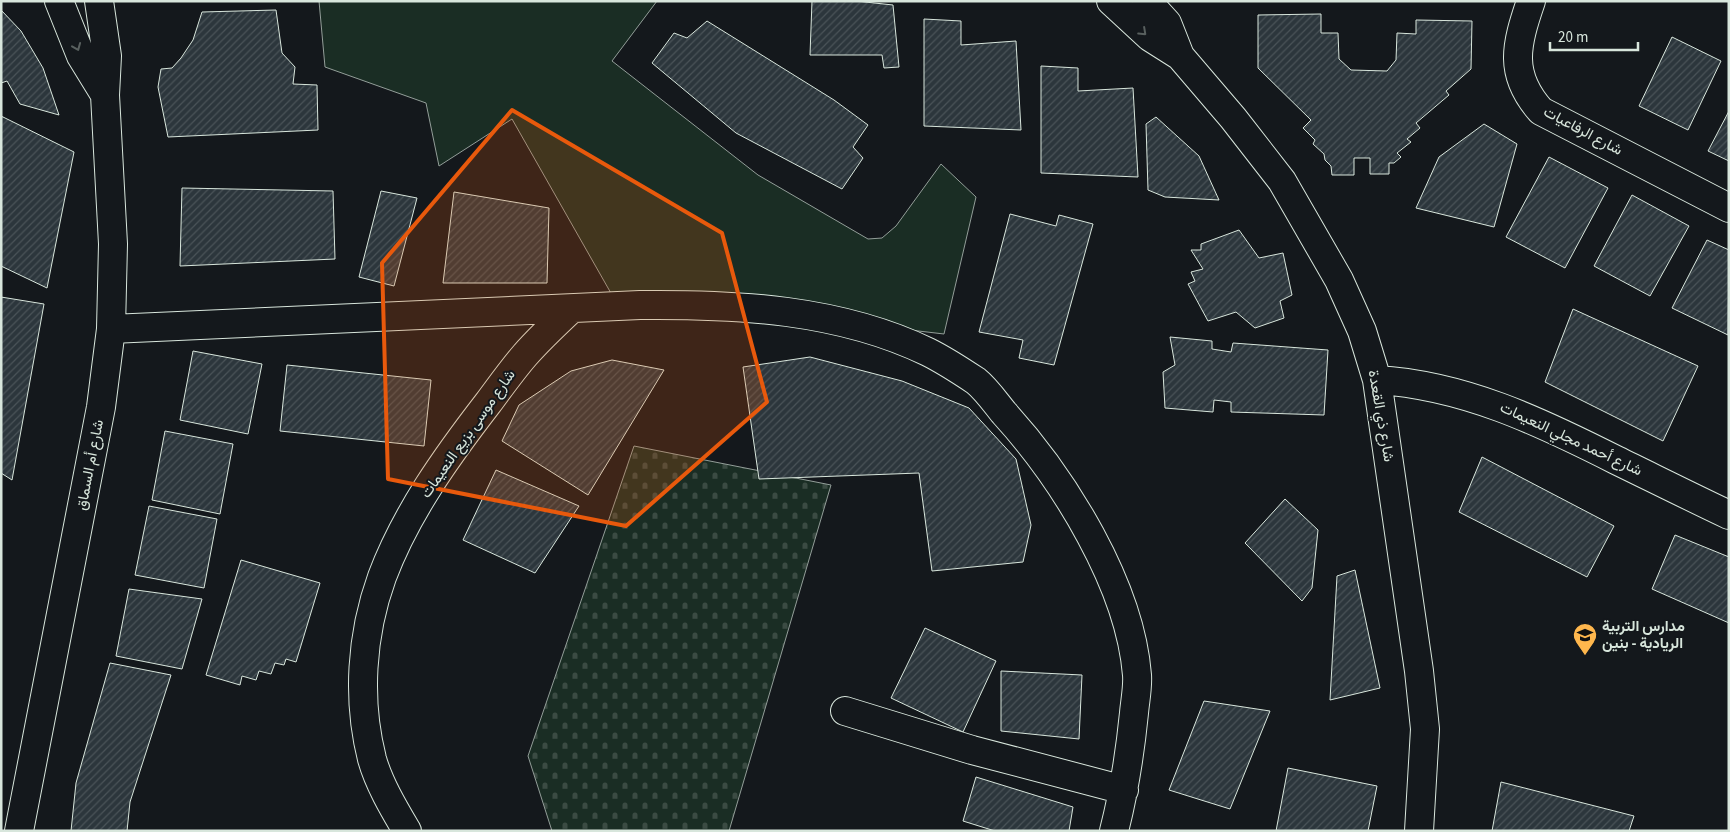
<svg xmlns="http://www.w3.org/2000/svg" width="1730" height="832" font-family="'Source Sans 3',Vazirmatn,sans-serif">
<defs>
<pattern id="cemetery-stones" width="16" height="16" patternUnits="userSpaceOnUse" patternTransform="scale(1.25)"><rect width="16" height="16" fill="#1a2d24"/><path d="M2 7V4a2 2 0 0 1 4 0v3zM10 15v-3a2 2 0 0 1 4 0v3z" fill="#3b4b43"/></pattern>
<pattern id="building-hatch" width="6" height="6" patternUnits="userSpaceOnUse" patternTransform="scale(1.25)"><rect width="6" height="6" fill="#2c363c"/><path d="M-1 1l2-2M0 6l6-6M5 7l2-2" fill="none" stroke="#4a5358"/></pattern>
</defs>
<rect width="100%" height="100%" fill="#14181c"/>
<path fill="#1a2d24" stroke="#939e99" d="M319,1H657L612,61L758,175L868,239L882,238L896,226L941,164L976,197L944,334L612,295L512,119L439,166L426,103L325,67Z"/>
<path fill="url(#cemetery-stones)" stroke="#939e99" d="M634,446L831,485L729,831H552L528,756Z"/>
<path fill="url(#building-hatch)" stroke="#d8e6dc" d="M812,1H856L893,5L899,67L884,68L882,55H810Z
M1,10L21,31L43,68L59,115L20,104L7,81L1,83Z
M276,10L282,53L295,67L293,84L317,85L318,130L168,137L158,87L161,69L172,68L181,58L193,40L202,12Z
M1321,14V33H1338L1339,59L1351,70L1387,71L1396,60L1397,33L1416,34V20L1472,21L1471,69L1446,91L1449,95L1416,123L1420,128L1407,139L1411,142L1397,153L1401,157L1394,163H1389V174H1370V158H1354V175H1332L1331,166L1325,160L1324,154L1313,144L1315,140L1303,128L1311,120L1258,68V15Z
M924,19L961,21V45L1016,41L1021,130L924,126Z
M707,21L834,100L868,125L853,147L863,158L842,189L736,133L652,63L674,33L687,38Z
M1672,37L1721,61L1688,130L1639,106Z
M1041,66L1078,68V91L1133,88L1138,177L1041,173Z
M1729,111V161L1708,151Z
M1,116L74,152L47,288L1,266Z
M1156,117L1199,156L1219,200L1165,197L1148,190L1146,124Z
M1484,124L1517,144L1494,227L1416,208L1439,157Z
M1549,157L1608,188L1565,268L1506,237Z
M182,188L333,191L335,259L180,266Z
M381,191L417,198L394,286L359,277Z
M454,192L549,208L547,283H443Z
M1632,195L1689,226L1650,296L1594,266Z
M1010,214L1056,226L1059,215L1093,224L1054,365L1019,358L1023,340L979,332Z
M1239,230L1259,258L1283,253L1292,295L1280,301L1284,318L1255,328L1236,312L1208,321L1188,284L1195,281L1191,272L1203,269L1191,250H1201V244Z
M1707,240L1729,250L1728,335L1672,308Z
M1,297L44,304L12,480L1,473Z
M1573,309L1698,366L1663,441L1545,382Z
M1170,337L1212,341V349L1231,352L1233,343L1328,350L1324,415L1231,412V402L1214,400L1213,412L1165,408L1163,372L1175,365Z
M193,351L262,364L248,434L180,420Z
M810,357L902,381L969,408L1016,459L1031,525L1023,562L932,571L919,473L759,479L743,367Z
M612,360L664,370L588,495L502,441L519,405L571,371Z
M287,365L431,380L424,446L280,431Z
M165,431L233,444L220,514L152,500Z
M1482,457L1614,526L1587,577L1459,512Z
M496,470L579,506L535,573L463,540Z
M1285,499L1318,530L1312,588L1302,601L1245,543Z
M149,506L217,519L204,588L135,575Z
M1675,535L1729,557V623L1652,589Z
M241,560L320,583L296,662L286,659L284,665L275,663L271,674L259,671L256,680L242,676L240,685L206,675Z
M1355,570L1380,688L1330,700L1337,576Z
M129,589L202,599L182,669L116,656Z
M925,628L996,661L963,732L891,698Z
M110,663L171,675L130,802L127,831H71L76,783Z
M1001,671L1082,675L1079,739L1001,731Z
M1204,701L1270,711L1230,809L1169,790Z
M1288,768L1377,786L1368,831H1276Z
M976,777L1073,807L1069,831H995L963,821Z
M1501,782L1634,816L1629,831H1492Z"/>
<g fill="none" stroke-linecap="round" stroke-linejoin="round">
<g stroke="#d8e6dc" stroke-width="30">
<path id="minor" d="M59,1L81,56L105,95
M1111,1L1150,37L1180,56L1233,118L1282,181L1339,280L1362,331L1377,380L1419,671L1425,729L1419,831
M1147,1L1167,23L1180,56
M1531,1C1516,45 1508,74 1541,111L1729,208
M111,329L640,305C737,304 839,309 928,352C944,360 961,371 976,381C986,389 995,402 1004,413C1064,479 1130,585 1137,675C1138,687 1135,701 1134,713C1130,753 1124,792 1114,831
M1377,380C1463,385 1539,421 1616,460C1653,478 1691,497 1729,515
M845,711L972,750L1124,790
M19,831L101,407L111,329L113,244L105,95L107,56L99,1
M407,831C394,809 379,784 372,759C357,700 361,635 382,577C406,513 447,456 488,403C500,387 512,370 525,355C539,339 555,324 571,309"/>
</g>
<use href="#minor" stroke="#14181c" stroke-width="28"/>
</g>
<defs><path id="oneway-chevron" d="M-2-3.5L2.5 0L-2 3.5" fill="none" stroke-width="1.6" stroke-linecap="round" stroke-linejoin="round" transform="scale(1.25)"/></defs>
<g stroke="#59605f">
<use href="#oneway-chevron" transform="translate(1143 32) rotate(43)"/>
<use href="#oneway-chevron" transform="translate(77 47) rotate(68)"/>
</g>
<path fill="#e8590c" fill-opacity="0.2" stroke="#e8590c" stroke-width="4" stroke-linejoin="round" d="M512,110L722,233L767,402L626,526L388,479L382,263Z"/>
<defs>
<g id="school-pin" transform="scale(1.25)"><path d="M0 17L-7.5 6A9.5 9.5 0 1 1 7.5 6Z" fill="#ffb74d" stroke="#14181c"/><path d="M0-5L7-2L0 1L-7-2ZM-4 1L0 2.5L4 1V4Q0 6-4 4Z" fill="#111"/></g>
</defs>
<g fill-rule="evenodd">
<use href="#school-pin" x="1585" y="635"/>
</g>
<g text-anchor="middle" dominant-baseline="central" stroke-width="4" stroke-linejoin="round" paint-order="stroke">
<g font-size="15" fill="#d8e6dc" stroke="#14181c">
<text transform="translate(1583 131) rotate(28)">شارع الرفاعيات</text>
<text transform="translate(1381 416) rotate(80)">شارع ذي القعدة</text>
<text transform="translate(468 434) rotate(-55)">شارع موسى بزيع النعيمات</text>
<text transform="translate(1571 439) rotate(25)">شارع أحمد مجلي النعيمات</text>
<text transform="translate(90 465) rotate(-79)">شارع أم السماق</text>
</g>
<g font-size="15" font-weight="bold" fill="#d8e6dc" stroke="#14181c" text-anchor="start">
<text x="1602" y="626">مدارس التربية<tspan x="1602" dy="17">الريادية - بنين</tspan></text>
</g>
</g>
<rect width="1730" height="832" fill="none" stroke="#d8e6dc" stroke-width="5"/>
<path d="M1550 42v8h88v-8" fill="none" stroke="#d8e6dc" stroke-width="2.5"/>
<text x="1558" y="42" font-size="15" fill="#d8e6dc" stroke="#14181c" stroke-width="4" paint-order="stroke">20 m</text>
</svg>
